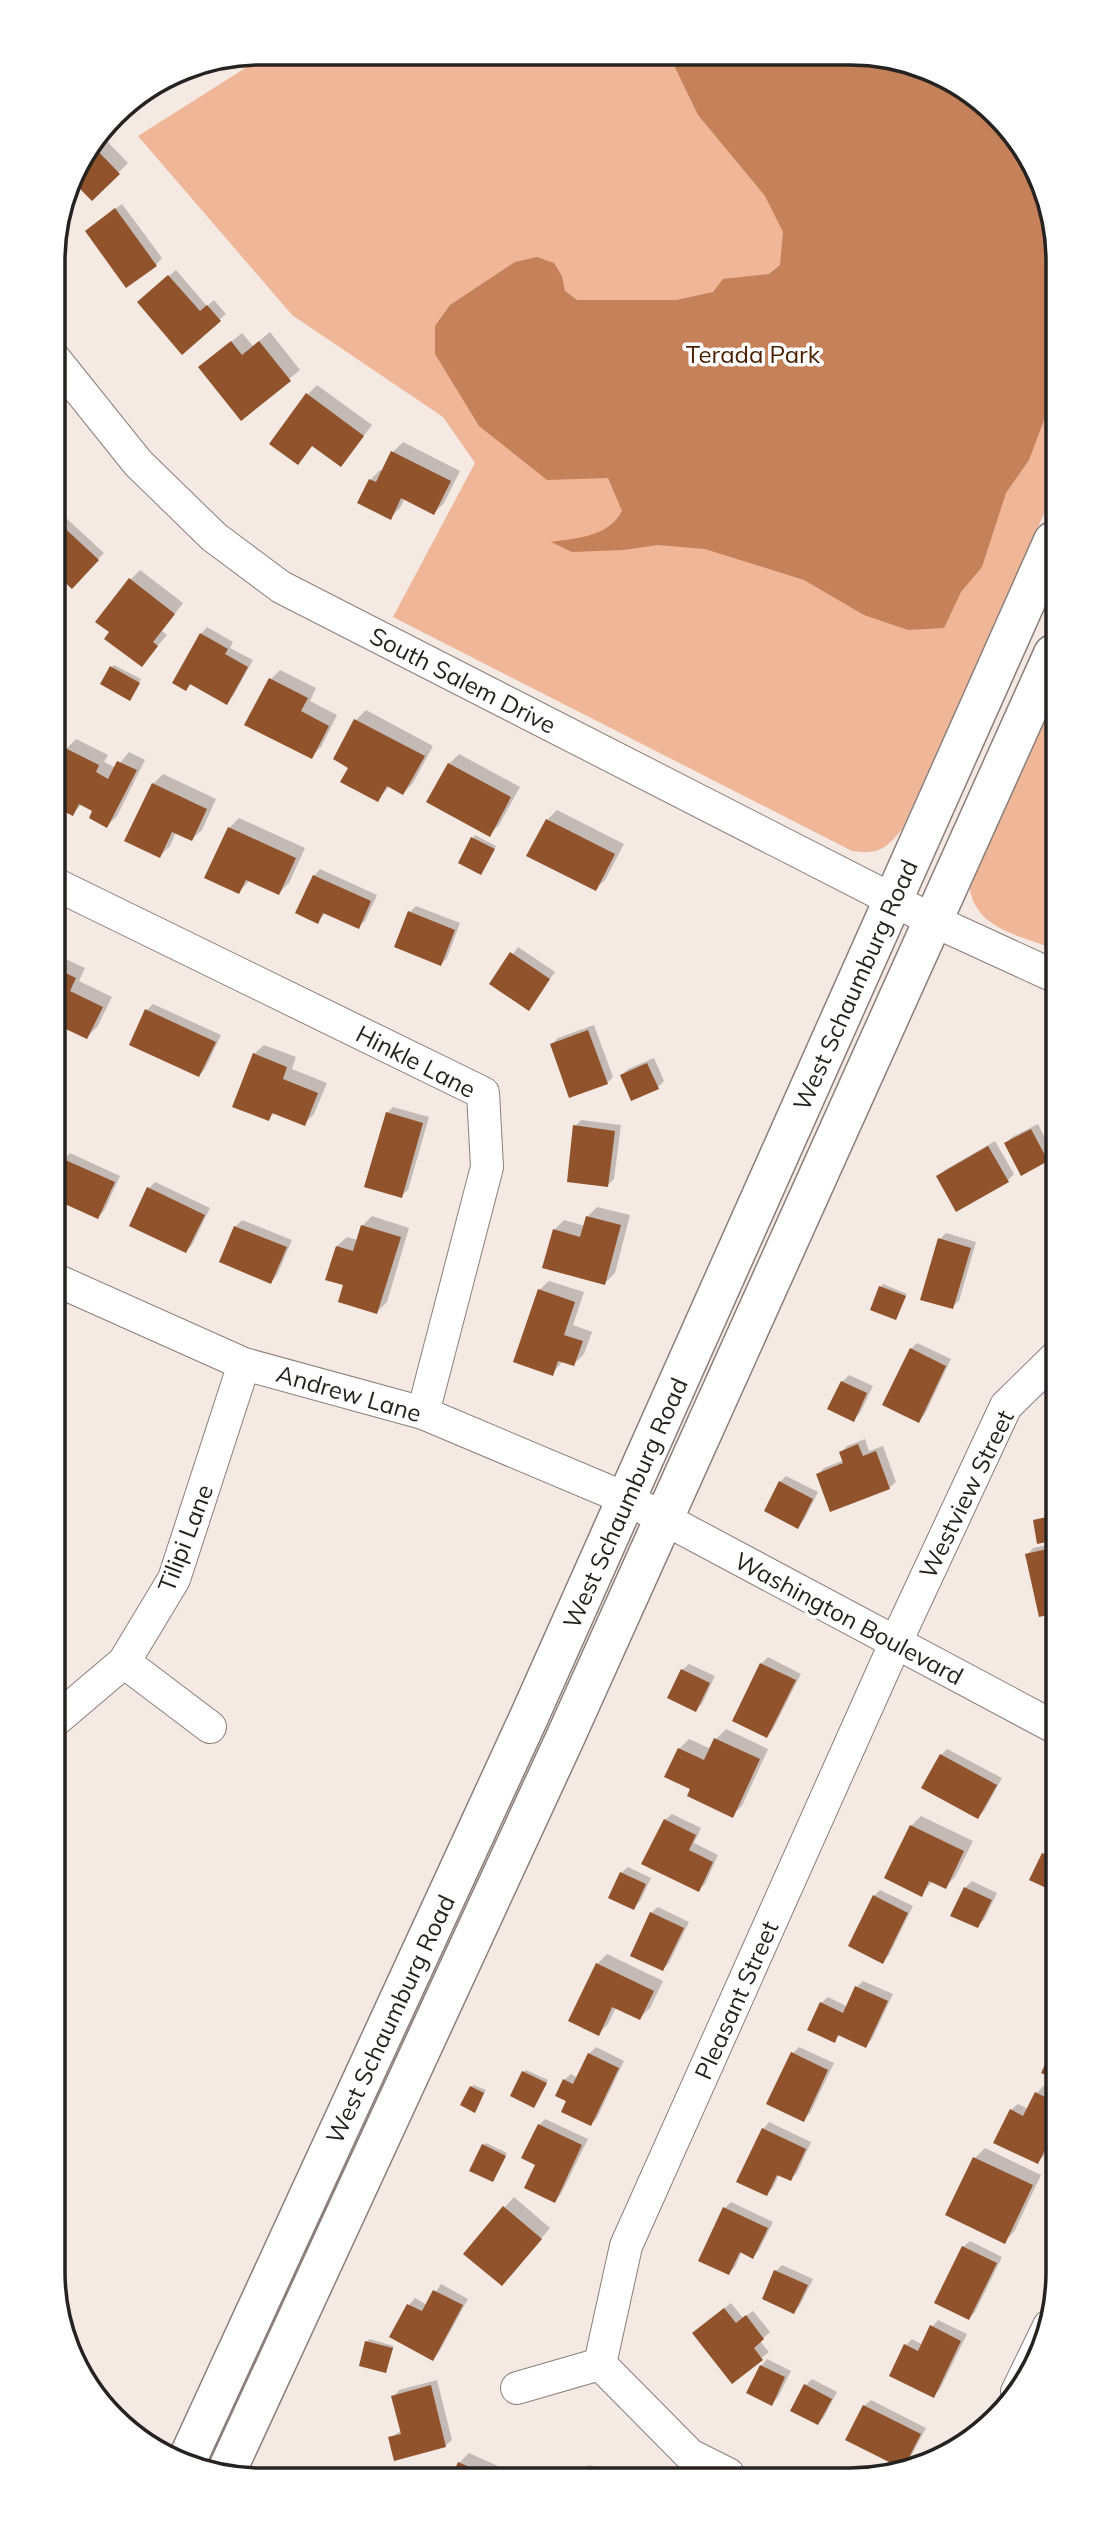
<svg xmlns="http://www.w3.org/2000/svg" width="1111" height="2533" font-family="Mulish,sans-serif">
<rect width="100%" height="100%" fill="#f5e9e3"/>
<path fill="#efb798" d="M269,53L890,56L943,74L997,113L1051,207L1052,496L902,829C886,849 878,855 852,851L393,617L475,463L443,417L292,315L138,136Z
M1053,696L1054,949C1017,934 970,928 969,880Z"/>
<path fill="#c4815a" d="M669,55L890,56L943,74L997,113L1051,207L1052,399L1029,460L1006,493L982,567L961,592L944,628L908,630L864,615L804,580L705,549L658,545L624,550L572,552L551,542C577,538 608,537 622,511L608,478L547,480L479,426L435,354V326L450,305L515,262L537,257L554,263L562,276L565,291L577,300H676L713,292L723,279L769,274L780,265L783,232L765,196L698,115Z"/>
<path fill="#0003" d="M100,134L128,163L92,199L74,180V168Z
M122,204L162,258L156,265L93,225Z
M176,270L207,306L214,300L226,314L219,320L145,296Z
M270,332L300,370L241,418L200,367L242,333L253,346Z
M317,385L372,425L341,465L313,445L298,462L307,395Z
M403,442L460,471L444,503L434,513L405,498L400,508L390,518L370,480L380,470L383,471L393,452Z
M65,517L104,553L72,586L54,569V528Z
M140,570L183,603L162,631L167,635L141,665L111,632L130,580Z
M207,627L233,642L230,648L253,660L233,696L226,703L192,683L186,689L201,634Z
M114,665L141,679L132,696L112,667Z
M280,670L316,688L310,701L337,715L321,747L311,757L270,680Z
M366,710L433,746L413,783L403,793L390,786L377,800L351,767L335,759L356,720Z
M76,739L108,755L104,762L116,768L129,752L145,760L117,816L107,826L95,810L82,804L72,814L55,805V772L66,749Z
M459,754L520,787L499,825L489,835L449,764Z
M163,774L216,799L202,830L192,839L176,832L170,846L160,856L153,784Z
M557,810L624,844L605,880L595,889L547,820Z
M239,818L305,848L289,883L279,893L250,880L239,892L206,877L229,828Z
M475,835L496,846L483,870L473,838Z
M320,869L377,895L365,921L358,927L326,912L318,922L314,876Z
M416,906L460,923L447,958L441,964L410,912Z
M518,947L555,972L529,1008L492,984Z
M55,954L85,968L79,981L112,997L97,1027L87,1037L57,1023L55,1025Z
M153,1004L221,1035L205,1069L199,1075L147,1010Z
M594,1025L613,1077L607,1083L552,1044L558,1038Z
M264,1045L296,1057L292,1069L327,1083L314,1114L304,1124L275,1113L268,1119L254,1054Z
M654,1058L664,1081L658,1087L622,1075L628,1069Z
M393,1107L429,1117L408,1190L401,1196L387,1113Z
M581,1120L621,1125L614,1179L608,1185L575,1126Z
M1038,1124L1053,1154L1047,1160L1006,1143L1012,1137Z
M995,1141L1014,1174L1008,1180L938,1177L945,1170Z
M70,1153L120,1176L104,1211L98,1217L56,1198V1178L64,1160Z
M155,1182L210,1208L192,1245L186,1251L149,1188Z
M597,1207L630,1215L615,1273L605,1283L554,1230L564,1220L585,1226L587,1217Z
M372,1216L409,1228L387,1302L377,1312L346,1284L337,1246L347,1237L358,1240L362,1226Z
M242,1220L292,1240L277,1275L271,1282L235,1227Z
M946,1233L976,1242L959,1301L952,1307L940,1239Z
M549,1281L584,1292L573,1325L592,1332L584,1354L574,1364L563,1361L552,1374L539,1290Z
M883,1284L907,1294L896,1318L881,1287Z
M917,1343L951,1359L925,1414L919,1420L911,1349Z
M849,1375L873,1386L860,1413L853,1420L830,1408L842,1382Z
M865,1439L869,1451L883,1446L896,1482L889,1488L818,1474L824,1468L844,1460L841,1452L847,1446Z
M786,1476L818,1492L804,1520L798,1526L780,1482Z
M1056,1543V1611L1027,1555L1033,1548Z
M768,1657L801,1674L773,1729L767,1736L761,1664Z
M689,1664L715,1676L702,1704L695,1710L682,1670Z
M726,1729L768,1749L742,1806L732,1815L692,1788L679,1749L689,1739L711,1749L716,1739Z
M947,1749L1002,1778L984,1811L978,1817L941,1755Z
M672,1814L701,1828L694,1843L718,1855L705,1884L698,1890L665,1820Z
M921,1816L973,1841L955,1877L945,1887L933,1881L921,1894L911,1826Z
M1050,1848L1057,1851V1888L1055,1890L1043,1854Z
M628,1867L651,1878L640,1901L634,1908L621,1873Z
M972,1881L997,1893L984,1920L977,1926L953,1915L965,1888Z
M880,1890L913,1906L889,1955L883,1962L874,1896Z
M658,1907L689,1922L669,1963L663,1969L651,1913Z
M607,1954L663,1981L650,2008L640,2018L616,2007L608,2024L598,2034L597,1964Z
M863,1981L893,1994L872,2039L866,2046L841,2034L834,2040L821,2003L828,1997L848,2007L857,1987Z
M596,2047L624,2061L597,2118L591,2124L568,2100L564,2080L571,2074L578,2078L589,2054Z
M799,2047L834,2063L810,2113L804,2119L769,2103L793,2053Z
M526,2070L548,2080L534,2106L523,2072Z
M474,2085L486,2090L477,2108L471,2087Z
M1043,2086L1057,2093L1058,2127L1044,2156L1037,2162L1011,2110L1018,2104L1028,2109L1037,2093Z
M545,2119L588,2139L561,2194L555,2201L537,2164L539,2125Z
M769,2122L811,2142L797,2173L790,2179L779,2174L773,2188L767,2194L763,2129Z
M486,2143L507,2153L493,2180L483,2145Z
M985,2148L1041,2175L1014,2232L1004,2242L975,2158Z
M514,2197L550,2228L511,2274L465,2253Z
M731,2202L773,2222L759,2250L753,2257L742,2251L735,2267L729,2273L725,2208Z
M970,2241L1002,2257L975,2312L969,2318L963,2247Z
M782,2265L813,2279L800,2305L794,2312L776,2271Z
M441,2284L468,2299L439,2352L433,2359L392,2336L409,2305L415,2298L427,2305Z
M731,2303L743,2318L753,2311L770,2332L760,2341L769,2352L732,2382L701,2327Z
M938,2320L967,2334L940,2389L933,2396L906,2345L912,2339L923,2345L932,2327Z
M369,2339L394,2346L385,2371L367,2342Z
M767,2359L791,2371L778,2397L772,2404L761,2366Z
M812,2379L837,2392L824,2417L818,2423L806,2385Z
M437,2380L452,2440L445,2446L390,2438L402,2430L393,2397L399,2390Z
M871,2400L926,2428L909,2460L903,2467L864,2406Z
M469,2453L518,2475L454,2476L459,2463Z
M589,2465L624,2475H579Z
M396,2468L405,2476H389Z"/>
<path fill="#91532c" d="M92,145L120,174L92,201L74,183L69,187L74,168Z
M115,208L157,266L126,288L85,231Z
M168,275L200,311L207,305L221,321L182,355L137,302Z
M231,341L242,355L259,341L291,381L241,421L198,367Z
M306,393L364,436L341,467L312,446L298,465L269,444Z
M391,451L451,481L434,515L401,498L391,520L357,503L369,479L376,482Z
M58,522L99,560L72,589L54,572V526Z
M129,578L175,614L153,642L158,646L142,667L104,639L109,632L95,622Z
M200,633L228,649L225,654L248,667L227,705L190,684L186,691L172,683Z
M110,666L140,683L130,701L100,684Z
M269,678L308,698L301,711L329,726L312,759L244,725Z
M354,719L425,756L403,795L387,786L378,802L340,782L348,768L333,759Z
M65,748L99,765L96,772L108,779L117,761L137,770L107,828L89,818L92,811L79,804L73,816L55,807V768Z
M448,763L511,797L490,837L426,802Z
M152,783L207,809L192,841L172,832L160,858L124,841Z
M546,819L615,854L596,891L526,856Z
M228,827L296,858L279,895L246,880L239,894L204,878Z
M471,837L495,849L481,875L458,863Z
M313,875L371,901L359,929L323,913L318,924L295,913Z
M408,911L455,930L441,966L394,947Z
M510,952L550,979L529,1011L489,984Z
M55,968L76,978L70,991L103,1007L87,1039L55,1024Z
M145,1009L216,1042L199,1077L129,1045Z
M588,1030L608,1084L569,1098L550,1044Z
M253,1053L287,1067L283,1079L318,1093L305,1126L272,1113L269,1121L232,1107Z
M647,1063L659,1089L631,1101L620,1075Z
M386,1112L423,1123L402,1198L364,1187Z
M573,1125L615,1131L608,1187L567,1182Z
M1031,1129L1048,1161L1021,1176L1004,1143Z
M988,1146L1009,1182L956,1212L936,1176Z
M63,1159L115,1182L98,1219L56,1200V1174Z
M147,1187L205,1215L186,1253L129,1226Z
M586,1216L621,1225L605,1285L542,1268L553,1229L580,1237Z
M361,1225L401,1237L377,1314L338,1302L343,1285L325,1280L336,1246L353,1251Z
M234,1226L287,1247L271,1284L219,1262Z
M938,1238L971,1248L953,1309L920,1300Z
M879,1286L906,1296L896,1320L870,1310Z
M538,1289L575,1302L564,1335L583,1341L574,1366L558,1361L553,1376L513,1362Z
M910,1348L946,1366L919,1423L882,1405Z
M841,1381L867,1393L854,1422L827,1409Z
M858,1444L863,1456L876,1451L890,1489L830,1512L816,1474L843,1463L839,1452Z
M779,1481L813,1499L798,1529L764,1511Z
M1056,1515V1540L1037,1544L1033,1520Z
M1056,1547V1613L1039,1617L1025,1554Z
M760,1663L796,1680L767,1738L732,1721Z
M681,1669L710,1683L696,1712L667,1698Z
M714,1738L760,1759L733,1818L687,1796L690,1789L664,1777L678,1748L704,1760Z
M940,1754L997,1785L978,1819L921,1788Z
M664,1819L696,1835L689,1850L713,1862L699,1892L641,1864Z
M910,1825L964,1851L946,1889L929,1881L922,1897L884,1878Z
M1042,1853L1057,1860L1055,1892L1029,1880Z
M620,1872L646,1884L634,1910L608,1898Z
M964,1887L992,1900L978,1928L950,1916Z
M873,1895L908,1913L883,1964L848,1946Z
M650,1912L684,1928L663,1971L630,1956Z
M596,1963L654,1991L640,2020L612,2007L599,2036L568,2021Z
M855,1986L888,2001L866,2048L838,2035L835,2043L807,2030L820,2002L843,2013Z
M1057,2039V2080L1041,2073Z
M791,2052L828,2070L804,2122L766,2104Z
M588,2053L619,2068L591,2126L561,2112L566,2101L555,2096L563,2079L573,2084Z
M522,2071L547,2083L534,2108L510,2096Z
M470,2086L484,2093L475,2113L460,2105Z
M1035,2092L1057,2103L1058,2124L1038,2164L993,2143L1010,2109L1023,2116Z
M538,2124L582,2145L555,2203L524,2188L535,2165L521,2158Z
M762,2128L806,2149L791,2181L777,2175L767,2196L736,2182Z
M482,2144L506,2156L493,2182L469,2171Z
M973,2157L1033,2185L1005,2244L945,2215Z
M503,2206L542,2239L502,2286L463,2254Z
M723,2207L768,2228L753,2259L740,2252L729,2275L698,2261Z
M962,2246L997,2263L969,2320L934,2303Z
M774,2270L808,2285L794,2314L762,2299Z
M433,2290L463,2305L433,2361L389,2337L407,2304L422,2311Z
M724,2308L736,2323L746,2315L764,2339L754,2348L763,2360L732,2384L692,2333Z
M930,2325L961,2341L934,2398L889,2376L904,2344L918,2351Z
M365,2341L393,2348L386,2373L359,2366Z
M760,2365L785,2377L772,2406L746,2393Z
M804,2384L832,2399L818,2425L790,2411Z
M431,2385L446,2447L394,2461L388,2437L401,2434L391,2396Z
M863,2405L921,2434L903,2469L845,2440Z
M458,2462L487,2475L452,2476Z"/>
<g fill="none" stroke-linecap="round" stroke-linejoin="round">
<g stroke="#8a7f7a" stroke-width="34">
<path id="minor" d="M53,357L138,463L214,537L281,587L934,921L1054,976
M55,884L483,1093L487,1167L423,1413
M56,1280L244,1364L423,1413L627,1499L1056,1728
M124,1662L210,1727
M58,1718L124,1662L174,1579L244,1364
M600,2364L626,2246L895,1644L1006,1406L1055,1358
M517,2388L600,2364L690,2455L728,2474
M1017,2392L1049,2326"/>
</g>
<g stroke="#8a7f7a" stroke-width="41">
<path id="major" d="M187,2460L529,1717L1053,541
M224,2477L566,1736L1053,654"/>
</g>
<use href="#minor" stroke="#fff" stroke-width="32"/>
<use href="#major" stroke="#fff" stroke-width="38"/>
</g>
<g text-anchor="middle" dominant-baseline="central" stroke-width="7" stroke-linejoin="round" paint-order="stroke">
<g font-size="24" fill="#4a1f00" stroke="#fff">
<text x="753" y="354">Terada Park</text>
</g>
<g font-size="24" fill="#262220" stroke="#fff">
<text transform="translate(463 680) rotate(27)">South Salem Drive</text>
<text transform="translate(855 985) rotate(-66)">West Schaumburg Road</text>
<text transform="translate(416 1061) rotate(27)">Hinkle Lane</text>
<text transform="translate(349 1393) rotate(16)">Andrew Lane</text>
<text transform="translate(966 1494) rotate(-64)">Westview Street</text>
<text transform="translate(625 1503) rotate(-66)">West Schaumburg Road</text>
<text transform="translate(185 1538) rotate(-69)">Tilipi Lane</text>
<text transform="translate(849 1618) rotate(28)">Washington Boulevard</text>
<text transform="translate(736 2000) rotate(-66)">Pleasant Street</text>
<text transform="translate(390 2019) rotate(-65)">West Schaumburg Road</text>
</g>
</g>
<path d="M0 0H1111V2533H0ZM261 65H850A196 196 0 0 1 1046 261V2272A196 196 0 0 1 850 2468H261A196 196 0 0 1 65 2272V261A196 196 0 0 1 261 65Z" fill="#fff" fill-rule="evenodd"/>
<path fill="none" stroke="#262220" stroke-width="3.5" d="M261 65H850A196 196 0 0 1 1046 261V2272A196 196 0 0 1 850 2468H261A196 196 0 0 1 65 2272V261A196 196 0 0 1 261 65Z"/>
</svg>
